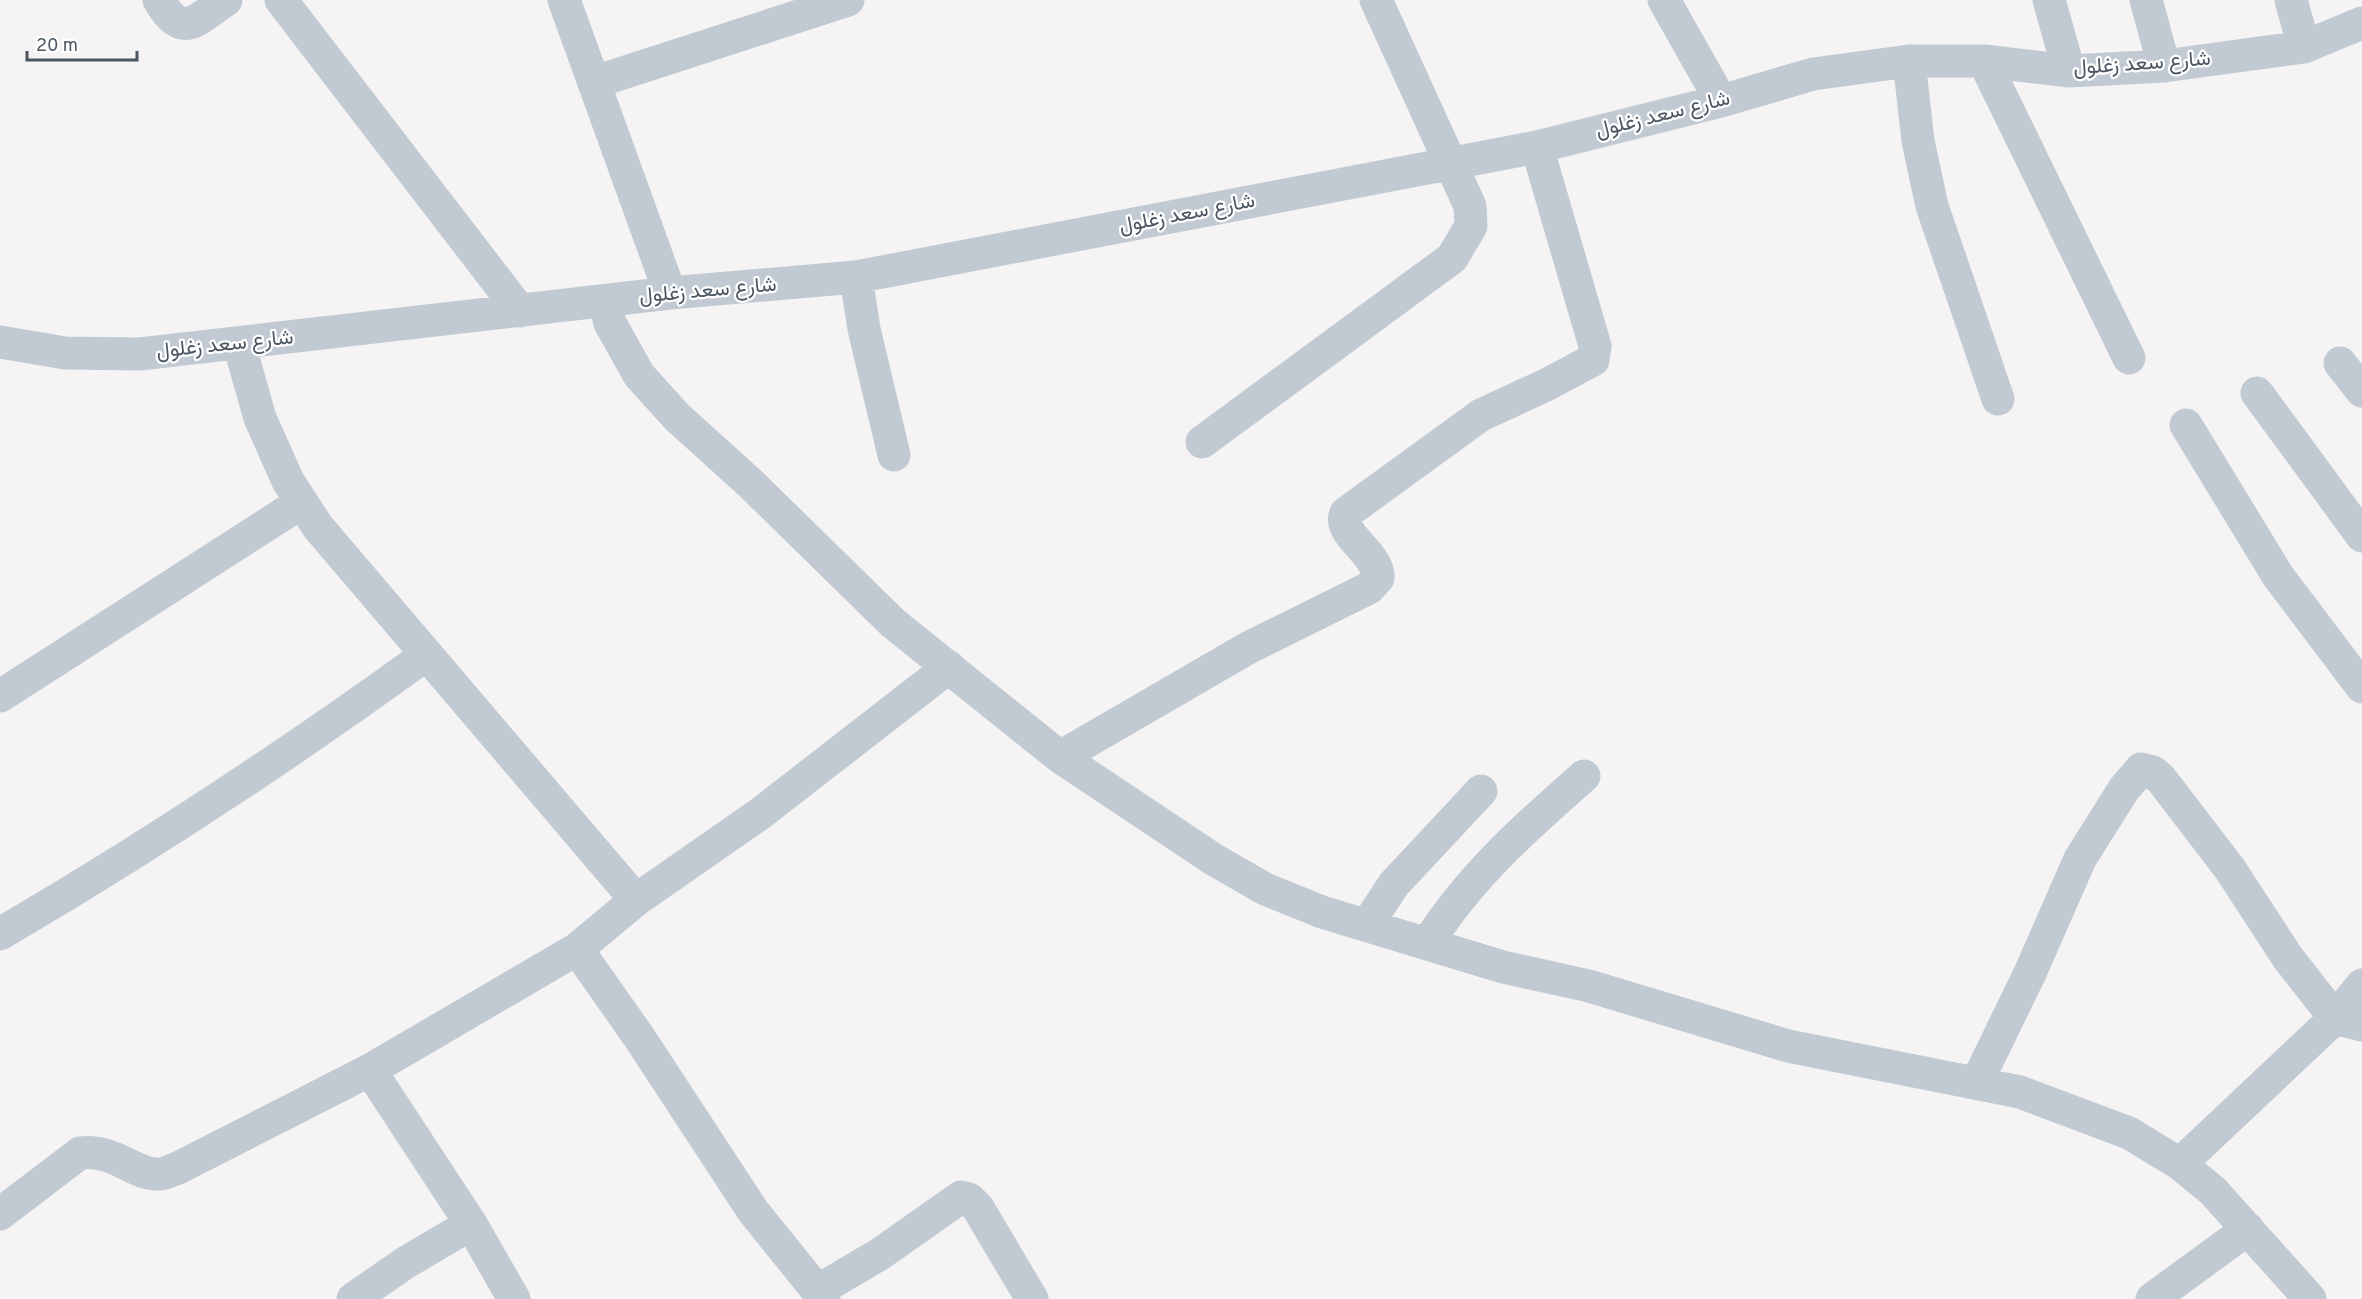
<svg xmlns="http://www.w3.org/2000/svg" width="2362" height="1299" font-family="Overpass,Vazirmatn,sans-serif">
<rect width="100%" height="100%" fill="#f5f3f3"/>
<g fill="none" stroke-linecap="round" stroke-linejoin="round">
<path stroke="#c1cad2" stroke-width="33" d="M159,0C182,41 196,20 226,0
M281,0L520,311
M564,0L670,293
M1664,0L1721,101
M2049,0L2069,71
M2146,0L2164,66
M2291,0L2304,47
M1909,61L1918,141L1932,206L1998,399
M1984,61L2129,358
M595,82L848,0
M856,277L864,329L894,455
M604,301L610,323L639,375L677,417L750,483L893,623L1060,757L1213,859L1265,889L1322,912L1503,967L1589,986L1788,1046L2020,1092L2129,1133L2180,1164L2213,1191L2310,1299
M0,342L65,353L140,354L670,293L856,277L1537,147L1721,101L1813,74L1909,61H1984L2069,71L2164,66L2304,47L2362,23
M239,344L260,418L288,481L318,527L636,900
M2340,363L2362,391
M2257,393L2362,536
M2186,425L2278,576L2362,687
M1202,442L1452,258L1471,226L1470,206L1376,0
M0,696L302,502
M1060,757L1248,648L1369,588L1378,578C1380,554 1336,534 1346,513L1481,415L1546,385L1593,360L1595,346L1537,147
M1367,925L1394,884L1481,791
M0,934C147,848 288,755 426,655
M1428,943C1469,877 1526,827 1584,776
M577,949L639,1037L753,1211L824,1299
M370,1070L471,1224L514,1299
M1977,1082L2030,973L2080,859L2124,789L2141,769L2153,772L2161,779L2230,869L2288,958L2335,1018L2362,1025
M2180,1164L2335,1018L2362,985
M0,1214L80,1153C117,1149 133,1175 159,1174C165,1174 172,1170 178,1168L370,1070L577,949L636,900L761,813L949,667
M819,1290L880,1254L961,1197L969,1199L978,1208L1032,1299
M353,1299L405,1263L471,1224
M2152,1299L2248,1229"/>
</g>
<g text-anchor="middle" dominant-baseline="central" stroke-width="4.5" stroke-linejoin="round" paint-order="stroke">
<g font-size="21" fill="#4a5661" stroke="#fff">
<text transform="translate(2142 64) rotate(-4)">شارع سعد زغلول</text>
<text transform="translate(1663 115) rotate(-14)">شارع سعد زغلول</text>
<text transform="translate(1187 214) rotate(-11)">شارع سعد زغلول</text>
<text transform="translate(708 291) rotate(-5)">شارع سعد زغلول</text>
<text transform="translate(225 345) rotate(-6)">شارع سعد زغلول</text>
</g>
</g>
<path d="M27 51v9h110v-9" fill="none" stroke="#4a5661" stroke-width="3"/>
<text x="36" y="51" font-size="18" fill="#4a5661" stroke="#ffffff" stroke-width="4.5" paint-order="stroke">20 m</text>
</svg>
